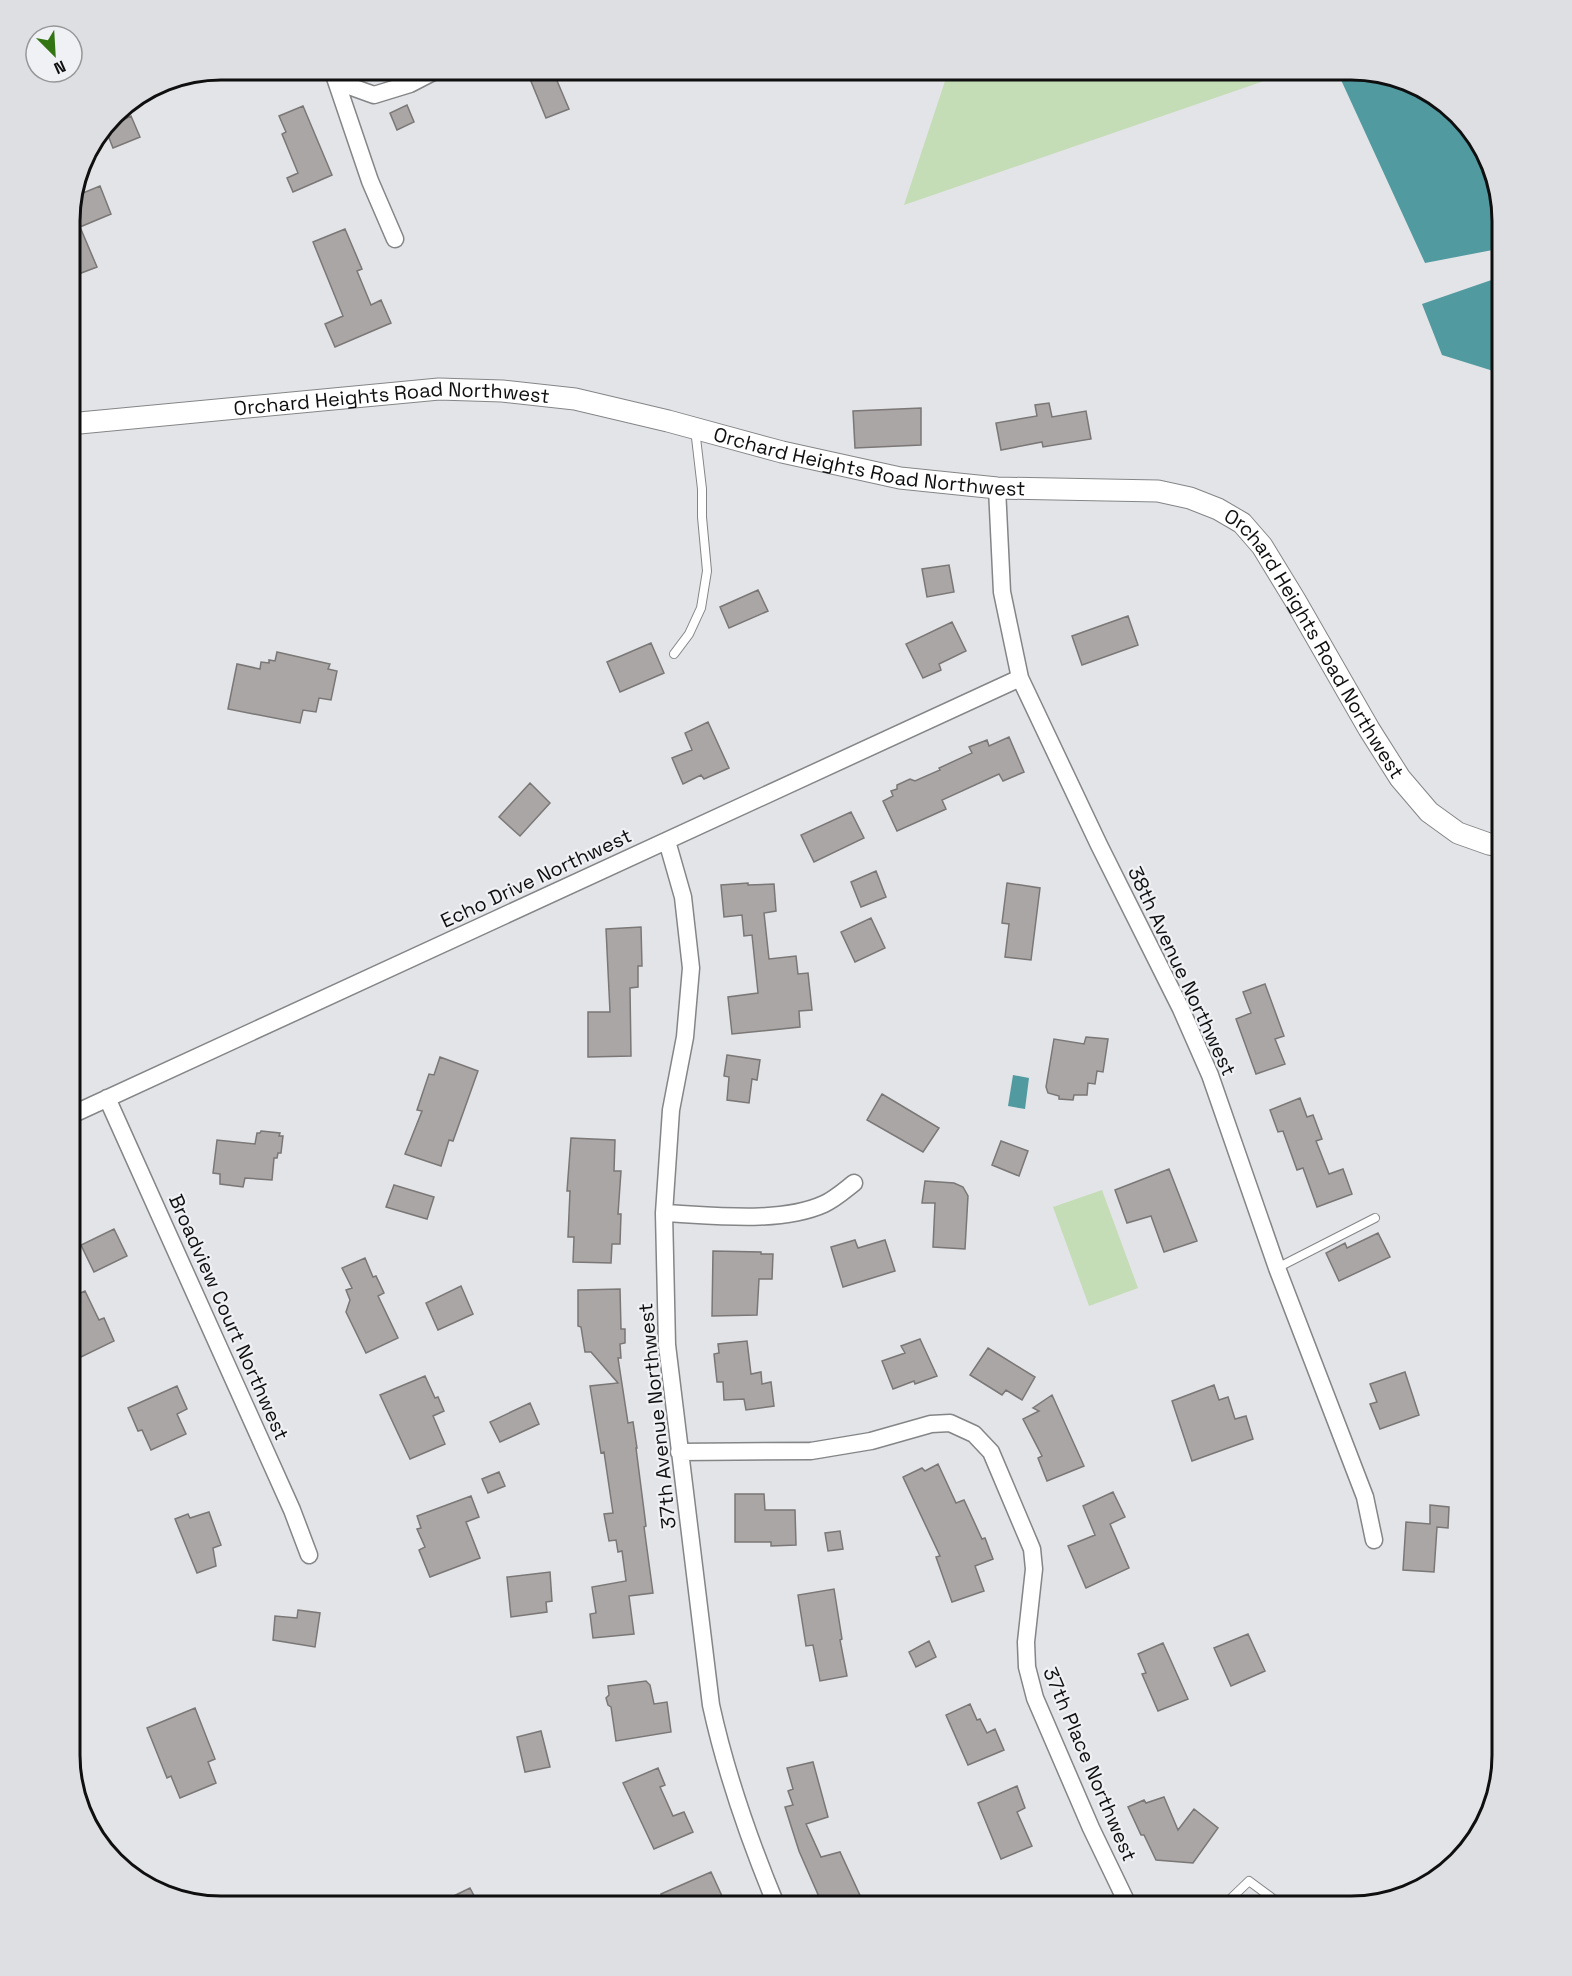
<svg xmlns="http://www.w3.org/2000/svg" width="1572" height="1976" font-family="'Space Grotesk',sans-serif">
<rect width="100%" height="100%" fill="#e2e4e7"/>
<path fill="#c5ddb6" d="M949,69H1299L904,205Z
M1102,1190L1138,1288L1089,1306L1053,1207Z"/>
<path fill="#519aa0" d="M1336,69H1361L1427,89L1477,136L1503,221V248L1425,263Z
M1503,276V374L1442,355L1422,304Z
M1013,1075L1029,1078L1025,1109L1008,1106Z"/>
<path fill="#aaa6a6" stroke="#7a7776" stroke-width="1.5" d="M526,69H552L569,109L546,118Z
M407,105L414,122L397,130L390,113Z
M303,106L332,175L293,192L287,178L298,173L282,134L286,132L279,116Z
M131,116L140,137L113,148L105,128Z
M100,186L111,214L80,227L97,267L76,275L69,260V211L73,197Z
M345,229L362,269L357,271L371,305L381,300L391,323L335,347L325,324L343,316L313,242Z
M1049,403L1052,417L1086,411L1091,439L1043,447L1042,442L1001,450L996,423L1037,416L1035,405Z
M921,408V445L855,448L853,411Z
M949,565L954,592L927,597L922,569Z
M758,590L768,611L729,628L720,607Z
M1128,616L1138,645L1082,665L1072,636Z
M952,622L966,651L939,664L941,670L923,678L906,644Z
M651,643L664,673L620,692L607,662Z
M277,652L330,664L328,669L337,671L331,700L319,698L316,712L303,710L300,723L228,709L237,664L260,669L261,662L269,663V660L275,661Z
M708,722L729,768L704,779L701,775L683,784L672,758L692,750L685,733Z
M1009,737L1024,772L1003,781L999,774L942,800L946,809L897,831L883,801L893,796L891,791L897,789V785L910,779L915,781L940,770L939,768L972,753L969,747L987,740L989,746Z
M530,783L550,803L520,836L499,817Z
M851,812L864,838L814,862L801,835Z
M876,871L886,897L861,907L851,882Z
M748,883V885L774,884L776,911L764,913L769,959L796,956L798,974L808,973L812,1010L799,1011L800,1027L732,1034L728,997L758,993L752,935L744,936L742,915L724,917L721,885Z
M1007,883L1040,888L1031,960L1005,957L1009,924L1002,923Z
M871,918L885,948L855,962L841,932Z
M641,927L642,966H638V987L630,988L631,1056L588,1057V1012H610L606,929Z
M1265,984L1284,1036L1275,1039L1285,1064L1256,1074L1236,1019L1251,1013L1243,992Z
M1086,1037L1108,1039L1103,1072L1097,1071L1095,1084L1088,1083L1087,1095H1074L1073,1100L1059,1099V1096L1048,1093L1046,1087L1054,1039L1084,1044Z
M727,1055L760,1060L757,1080L752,1079L749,1103L727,1100L729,1077L724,1076Z
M440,1057L478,1071L453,1141L449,1140L441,1166L405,1154L422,1111L417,1110L429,1074L434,1075Z
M882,1094L939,1128L923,1152L867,1120Z
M1300,1098L1307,1117L1313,1115L1322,1139L1316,1141L1329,1174L1343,1169L1352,1194L1317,1207L1303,1168L1297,1170L1283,1131L1278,1132L1270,1110Z
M261,1131L280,1133L279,1136H283L281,1153H278L277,1158H274L272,1180L245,1178L243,1187L220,1184V1174L213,1173L217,1140L255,1144L257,1133H260Z
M571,1138L615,1140L614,1171H621L618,1214H621L620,1244H612L611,1263L573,1262L574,1237H568L570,1191H567Z
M1001,1141L1028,1151L1019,1176L992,1165Z
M1169,1169L1197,1241L1164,1252L1151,1216L1127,1223L1115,1190Z
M925,1181L954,1183L963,1187L968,1196L965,1249L933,1247L935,1203H922Z
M394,1185L434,1197L427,1219L386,1207Z
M114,1229L127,1256L94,1272L81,1245Z
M1378,1233L1390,1257L1339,1281L1326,1253L1345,1243L1347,1248Z
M855,1240L858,1248L885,1240L895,1271L843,1287L831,1247Z
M713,1251L761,1252V1254H773L772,1279H759L757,1315L712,1316Z
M365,1258L373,1277L376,1276L384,1293L378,1296L398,1338L366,1353L346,1312L350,1300L346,1290L352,1288L342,1268Z
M461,1286L473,1314L438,1330L426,1303Z
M620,1289L621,1329H625V1343L620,1344L621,1358H618L628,1423L633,1422L637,1448H636L646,1526L644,1527L653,1593L629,1596L634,1634L593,1638L590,1614L596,1613L592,1587L626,1581L622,1551L618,1552L616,1540L609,1541L604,1514L613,1513L604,1452L601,1453L590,1386L618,1383L591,1352H585L581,1327L578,1326V1290Z
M85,1291L99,1320L104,1318L114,1341L81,1357L69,1331V1298Z
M920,1339L937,1376L915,1384L914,1381L893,1389L882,1361L905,1353L901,1346Z
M747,1341L751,1374L761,1372L762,1384L771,1382L774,1406L746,1410L744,1399L724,1400L723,1382H717L714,1354L719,1353L718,1344Z
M988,1348L1035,1377L1022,1400L1006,1390L1002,1395L970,1375Z
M1405,1372L1419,1415L1380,1429L1370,1404L1377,1402L1370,1384Z
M425,1376L435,1398L438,1397L444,1411L433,1416L445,1444L410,1459L380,1395Z
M1214,1385L1219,1400L1228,1397L1235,1419L1246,1416L1253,1439L1192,1461L1172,1401Z
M177,1386L187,1409L177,1414L186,1434L151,1450L142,1430L138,1431L128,1408Z
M1052,1395L1084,1466L1047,1481L1038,1458L1042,1456L1023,1419L1039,1411L1033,1408Z
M530,1403L539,1424L500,1442L490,1422Z
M938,1464L956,1503L964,1500L982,1539L985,1538L993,1559L975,1566L984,1591L952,1602L936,1557L940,1556L903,1477L922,1468L925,1471Z
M499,1472L505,1486L488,1493L482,1479Z
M1113,1492L1125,1517L1110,1524L1129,1568L1086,1588L1068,1546L1095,1535L1083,1506Z
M735,1494H764L765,1510H795L796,1545L771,1546V1542H735Z
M471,1496L479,1517L466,1522L480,1558L430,1577L419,1550L425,1547L417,1529L421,1528L417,1516Z
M1430,1505L1449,1507L1448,1528L1437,1527L1434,1572L1403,1570L1406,1522L1430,1524Z
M209,1512L221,1545L213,1548L216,1566L197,1573L175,1519L188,1514L190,1518Z
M840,1531L843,1549L828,1551L825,1533Z
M550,1572L552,1601L546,1602L547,1612L511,1617L507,1577Z
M834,1589L842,1639L840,1640L847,1676L820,1681L813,1645L806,1646L798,1595Z
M298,1610L320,1613L315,1647L273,1640L275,1616L297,1618Z
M1248,1634L1265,1671L1231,1686L1214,1648Z
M929,1641L936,1657L916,1667L909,1652Z
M1163,1643L1188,1699L1158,1711L1142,1674L1146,1673L1138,1654Z
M646,1681L650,1685L654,1704L667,1702L671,1732L616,1741L611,1707L608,1705L606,1698L609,1695L608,1686Z
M970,1704L977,1720L980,1719L987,1733L995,1729L1004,1750L968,1765L946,1715Z
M195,1708L215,1759L208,1762L216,1783L180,1798L171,1776L167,1778L147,1728Z
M541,1731L550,1767L525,1772L517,1737Z
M813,1762L828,1817L806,1824L821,1857L840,1852L863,1902L852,1907H832L827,1896L820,1899L799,1851L785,1807L793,1805L788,1791L793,1789L787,1768Z
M658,1768L665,1785L660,1787L673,1816L684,1812L693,1832L654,1849L623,1783Z
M1017,1786L1025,1808L1017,1812L1032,1846L1001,1859L978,1803Z
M1164,1797L1178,1830L1194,1809L1218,1828L1193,1863L1156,1860L1144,1835H1141L1128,1807L1144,1800L1146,1803Z
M711,1872L727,1907H666L661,1894Z
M470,1888L480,1907H431Z"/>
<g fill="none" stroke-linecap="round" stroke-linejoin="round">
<g stroke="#848587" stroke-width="10">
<path id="service" d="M674,654L689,634L701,608L707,571L702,517V489L695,429
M1277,1268L1375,1218
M1222,1907L1249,1881L1284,1907"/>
</g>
<g stroke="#848587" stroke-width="19">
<path id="minor" d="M332,69L370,181L395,239
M338,82L374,95L410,84L439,69
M997,488L1002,592L1020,678L1099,845L1181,1009L1210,1075L1277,1268L1365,1497L1374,1540
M667,841L683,897L691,968L685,1037L671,1110L664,1213L667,1345L711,1705C726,1774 750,1842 777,1907
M107,1098L292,1510L309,1555
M69,1116L1020,678
M664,1213C711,1215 780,1224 824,1204C835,1199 845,1190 854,1183
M679,1452L811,1451L871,1441L931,1424L950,1423L974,1434L991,1452L1032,1549L1034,1569L1026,1642L1027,1667L1035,1698L1091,1828L1129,1907"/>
</g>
<g stroke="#848587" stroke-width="23">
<g id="tertiary">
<path id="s1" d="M69,424L439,389L502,391L575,399L668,421L782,452L900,478L997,488L1158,491L1190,498L1218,509L1242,523L1262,546L1295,600L1369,729L1400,778L1429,812L1458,833L1489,844L1503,846"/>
</g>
</g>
<use href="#service" stroke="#fff" stroke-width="8"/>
<use href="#minor" stroke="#fff" stroke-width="16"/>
<use href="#tertiary" stroke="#fff" stroke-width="21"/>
</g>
<g text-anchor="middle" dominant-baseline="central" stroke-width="4.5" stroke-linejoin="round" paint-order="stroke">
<g font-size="20" fill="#0f0f10" stroke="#f0f1f4">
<text stroke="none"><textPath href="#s1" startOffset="324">Orchard Heights Road Northwest</textPath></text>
<text stroke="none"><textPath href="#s1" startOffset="810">Orchard Heights Road Northwest</textPath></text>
<text stroke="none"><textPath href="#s1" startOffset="1332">Orchard Heights Road Northwest</textPath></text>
<text transform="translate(536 878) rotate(-25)">Echo Drive Northwest</text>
<text transform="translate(1182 971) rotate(65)">38th Avenue Northwest</text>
<text transform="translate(229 1317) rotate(66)">Broadview Court Northwest</text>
<text transform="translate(657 1416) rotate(-96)">37th Avenue Northwest</text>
<text transform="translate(1090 1764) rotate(67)">37th Place Northwest</text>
</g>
</g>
<path d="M0 0H1572V1976H0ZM221 80H1351A141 141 0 0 1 1492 221V1755A141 141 0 0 1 1351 1896H221A141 141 0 0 1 80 1755V221A141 141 0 0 1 221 80Z" fill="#dedfe2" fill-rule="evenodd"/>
<path fill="none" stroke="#0f0f10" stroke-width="3" d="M221 80H1351A141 141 0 0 1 1492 221V1755A141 141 0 0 1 1351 1896H221A141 141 0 0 1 80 1755V221A141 141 0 0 1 221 80Z"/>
<g transform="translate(54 54) rotate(156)"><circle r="28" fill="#f0f1f4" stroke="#969799" stroke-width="1.5"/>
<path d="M0-4.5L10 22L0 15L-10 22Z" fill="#337513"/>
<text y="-9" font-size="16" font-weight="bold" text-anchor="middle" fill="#0f0f10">N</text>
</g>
</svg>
